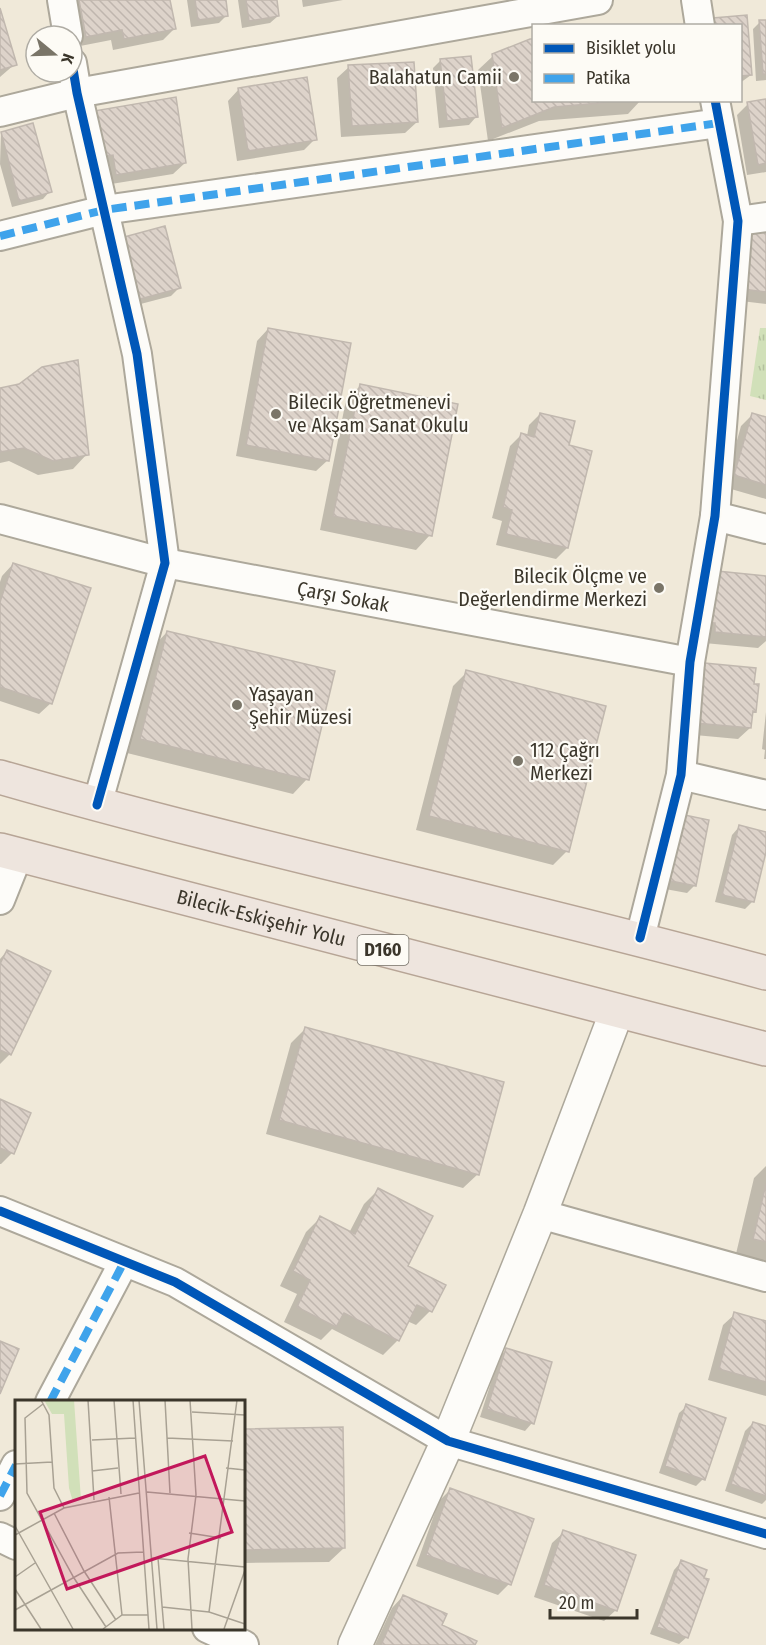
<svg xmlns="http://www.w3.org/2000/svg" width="766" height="1645" font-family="'Fira Sans Condensed',sans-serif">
<defs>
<pattern id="grass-tufts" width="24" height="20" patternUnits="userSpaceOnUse" patternTransform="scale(1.5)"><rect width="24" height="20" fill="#d1e0b9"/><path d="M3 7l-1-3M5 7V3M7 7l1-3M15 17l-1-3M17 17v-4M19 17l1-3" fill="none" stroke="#b4c19f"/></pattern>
<pattern id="building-back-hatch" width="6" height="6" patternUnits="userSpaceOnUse" patternTransform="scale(1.5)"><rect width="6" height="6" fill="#ddd3ca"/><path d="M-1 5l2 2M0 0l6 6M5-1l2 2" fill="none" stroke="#bfb6ae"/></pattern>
</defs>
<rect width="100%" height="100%" fill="#f0e9d9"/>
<path fill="url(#grass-tufts)" d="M760,328H766V400L750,396Z"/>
<path fill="#0003" d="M66,0H169L174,29L163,40L113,50L111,40L75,47Z
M187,0H224L227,15L219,23L191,27Z
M238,0H276L278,16L270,23L242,28Z
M302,0H343L303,7Z
M0,13L15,64L0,77Z
M746,16L751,75L740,83V26Z
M766,21V80L756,81L753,29L760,22Z
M493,56L534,100H641L628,114L539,121L488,141L478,70Z
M440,61L476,117L469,125L439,128L433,68Z
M349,67L417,122L405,133L341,137L337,78Z
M239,89L315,139L304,150L237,161L228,101Z
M766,101V172L747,175L737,115L748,104Z
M89,113L185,163L173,174L105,185Z
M1,133L50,191L43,199L12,207L0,164Z
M766,232V304L724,299Z
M117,246L179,288L171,296L133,306Z
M268,329L328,460L316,471L236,456L257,341Z
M360,386L430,535L416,550L320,530L346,400Z
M0,390L87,454L73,469L38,475L9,461L0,463Z
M540,414L568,446L567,548L556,559L496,545L502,521L492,518L510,446L521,435L527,436L529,425Z
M752,415L766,419V499L724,487L741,426Z
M13,564L51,703L39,714L0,701V582L2,576Z
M766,577V641L758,648L704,643L706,584Z
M167,632L307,779L293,794L127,753L153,647Z
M467,672L567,851L553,865L416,830L453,686Z
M753,686L755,711L751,715L750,728L738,739L684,734Z
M766,712V759H764L765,750L762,749Z
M668,822L694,886L687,893L654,887Z
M739,827L766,834V846L752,902L745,909L715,902L732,835Z
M7,951L10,1054L0,1064V959Z
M305,1029L478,1174L463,1188L266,1134L291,1043Z
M0,1101L12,1153L1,1164H0Z
M766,1166V1265L735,1258L754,1178Z
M378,1190L406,1267L430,1311L416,1325L407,1321L397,1341L383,1355L332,1329L321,1340L284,1322L297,1294L280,1286L306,1232L320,1218L349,1233L364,1204Z
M735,1314L766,1323V1396L708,1380L723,1325Z
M506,1350L532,1423L525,1431L480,1417L499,1357Z
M687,1406L703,1479L696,1486L659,1473L679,1413Z
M753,1423L766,1428V1500L762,1504L725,1491L745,1431Z
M243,1430L344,1548L329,1562L243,1563Z
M450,1490L509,1584L498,1595L416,1566L439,1501Z
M564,1532L616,1610L604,1621L534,1597L552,1543Z
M681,1562L687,1637L679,1644L650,1634L674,1570Z
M403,1596L440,1626L474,1645H375L392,1608Z"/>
<path fill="url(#building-back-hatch)" stroke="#c1b8af" stroke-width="1.5" d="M79,0H170L176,29L124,39L122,30L86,37Z
M195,0H226L228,16L198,20Z
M246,0H277L279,16L249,21Z
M0,8L17,65L0,70Z
M747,15L752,75L740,76V26H713V18Z
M759,20H766V74H763Z
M530,39H534V100H635L554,107L502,128L492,54Z
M471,56L478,117L447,121L440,59Z
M414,62L418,122L352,126L348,65Z
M307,77L317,140L248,151L238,88Z
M176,97L186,163L116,175L113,155L95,158L88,112Z
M766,99V163L758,165L747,102Z
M33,123L52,192L19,201L1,132Z
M165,226L181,288L140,299L124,237Z
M742,227L766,230V292L734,288Z
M268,328L351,343L329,461L246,445Z
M78,360L89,455L53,461L24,448L0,452V388L19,384L42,367Z
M360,384L458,404L432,536L333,516Z
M540,413L575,421L569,445L592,451L568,548L506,534L512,510L503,507L521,433L534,437Z
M752,413L766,417V485L734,475Z
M13,563L91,588L52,704L0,687V602Z
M717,571L766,576V637L715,632V623H712Z
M167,631L335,671L309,780L140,739Z
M694,662L756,668L754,684H759L756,712L753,711L751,728L695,723Z
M466,670L606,706L569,852L429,816Z
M675,813L709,820L696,886L661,879Z
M739,825L766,832V852L754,902L722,895Z
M7,950L51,971L11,1055L0,1050V964Z
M305,1027L504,1082L479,1175L279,1120Z
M0,1099L31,1113L14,1154L0,1148Z
M766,1184V1242L753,1239Z
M378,1188L433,1216L408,1266L446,1285L432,1312L417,1305L399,1341L344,1313L336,1327L297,1307L310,1280L293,1271L320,1216L355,1234Z
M734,1312L766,1321V1382L719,1369Z
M0,1341L19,1349L0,1394Z
M506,1348L552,1362L534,1424L487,1409Z
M686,1404L726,1418L705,1480L665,1466Z
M753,1422L766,1426V1496L731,1484Z
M343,1427L345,1548L243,1550V1429Z
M450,1488L534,1519L511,1585L426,1555Z
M563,1530L636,1555L617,1611L544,1585Z
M681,1560L707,1570L704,1578L709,1579L688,1638L657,1627Z
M403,1595L447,1614L442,1625L477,1641L475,1645H381Z"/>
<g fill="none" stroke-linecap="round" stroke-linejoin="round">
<g stroke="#ada89b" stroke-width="32">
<g id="minor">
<path d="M62,0L68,36"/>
<path d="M696,0L700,26"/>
<path d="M72,63L77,93L137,354L165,563L97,805"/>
<path d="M0,112L77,93L598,0"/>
<path d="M738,221L766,217"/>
<path d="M0,236L104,210L719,123"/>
<path d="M715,516L766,529"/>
<path id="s1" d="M0,519L165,563L690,662"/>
<path d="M681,775L766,795"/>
<path d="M0,900L18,855"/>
<path d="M640,938L681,775L690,662L715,516L738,221L715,100"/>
<path d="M0,1211L175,1282L448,1441L766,1534"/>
<path d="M540,1214L766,1277"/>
<path d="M50,1402L124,1262"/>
<path d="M0,1496L16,1465"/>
<path d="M0,1537L16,1545"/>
<path d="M207,1628L244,1645"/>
</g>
</g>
<g stroke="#ada89b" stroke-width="36">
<path id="tertiary" d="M355,1645L448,1441L540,1214L617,1011"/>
</g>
<g stroke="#b7a596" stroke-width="36">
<g id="primary">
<path d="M0,777C253,850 512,903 766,973"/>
<path id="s2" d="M0,850L766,1049"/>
</g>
</g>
<use href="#minor" stroke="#fdfcf9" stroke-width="28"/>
<use href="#tertiary" stroke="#fdfcf9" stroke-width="33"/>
<use href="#primary" stroke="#eee5de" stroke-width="33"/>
<path stroke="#3fa3eb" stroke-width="8" stroke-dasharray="15 8" stroke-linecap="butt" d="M0,236L104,210L719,123
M50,1402L124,1262
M0,1496L16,1465"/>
<g stroke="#fdfbf5" stroke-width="13">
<path id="cycleway" d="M72,63L77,93L137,354L165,563L97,805
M640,938L681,775L690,662L715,516L738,221L715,100
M0,1211L175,1282L448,1441L766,1534"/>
</g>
<use href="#cycleway" stroke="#0057b8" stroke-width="9"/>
</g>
<g fill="#7a7568" stroke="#fdfbf5" stroke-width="2">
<circle cx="514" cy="77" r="6"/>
<circle cx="276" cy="414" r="6"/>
<circle cx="659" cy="588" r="6"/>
<circle cx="237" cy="705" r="6"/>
<circle cx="518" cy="761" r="6"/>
</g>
<g text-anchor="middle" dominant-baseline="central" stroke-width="4.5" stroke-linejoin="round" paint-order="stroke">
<rect fill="#fdfbf5" stroke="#757168" stroke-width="1.5" x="357.5" y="935" width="51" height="30" rx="4.5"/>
<g font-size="18" font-weight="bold" fill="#3b362b">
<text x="383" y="950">D160</text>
</g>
<g font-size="20" fill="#3b362b" stroke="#fdfbf5" text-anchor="start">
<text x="502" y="77" text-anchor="end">Balahatun Camii</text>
<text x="288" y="402">Bilecik Öğretmenevi<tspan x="288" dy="23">ve Akşam Sanat Okulu</tspan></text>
<text x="647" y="576" text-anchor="end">Bilecik Ölçme ve<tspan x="647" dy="23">Değerlendirme Merkezi</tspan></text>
<text x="249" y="694">Yaşayan<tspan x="249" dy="23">Şehir Müzesi</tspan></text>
<text x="530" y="750">112 Çağrı<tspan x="530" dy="23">Merkezi</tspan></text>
</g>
<g font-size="20" fill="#3b362b" stroke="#fdfbf5">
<text stroke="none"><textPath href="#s1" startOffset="352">Çarşı Sokak</textPath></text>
<text stroke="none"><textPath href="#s2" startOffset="270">Bilecik-Eskişehir Yolu</textPath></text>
</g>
</g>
<g transform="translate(15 1400)">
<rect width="230" height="230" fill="#f0e9d9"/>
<path d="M29,0H59L66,100L58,102L54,88L49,14H37Z" fill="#d1e0b9"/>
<path fill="none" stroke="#a8a193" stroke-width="1.5" d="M26,0L34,15L39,88L49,108M73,0L79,100M99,0L106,94M118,0L134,229M124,0L142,229M150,0L155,93M175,0L181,95L173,159L177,229M222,0L194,212L230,224M28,4L10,18L12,93L59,178L91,227M177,12L230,15M152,38L218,41M77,40L120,38M0,64L37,62M211,68L230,70M77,71L103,68M132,92L230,101M94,97L107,215M39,113L69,171L101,220M0,126L58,229M174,133L206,138M0,135L49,108L124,93M137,158L230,167M143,158L149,229M0,177L20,163M0,189L26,229M147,207L194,212M0,210L103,153L128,152M88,229L107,215H133M209,229L230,170"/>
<path fill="#c2185b" fill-opacity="0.15" stroke="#c2185b" stroke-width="3" d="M190,56L217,132L52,189L25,112Z"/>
<rect width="230" height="230" fill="none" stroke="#3b362b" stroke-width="3"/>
</g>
<rect x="532" y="24" width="210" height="78" fill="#fdfbf5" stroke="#afaca4" stroke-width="1.5"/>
<rect x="544" y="44" width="30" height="9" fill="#0057b8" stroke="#afaca4" stroke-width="1.5"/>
<text x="586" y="54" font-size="18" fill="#3b362b">Bisiklet yolu</text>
<rect x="544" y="74" width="30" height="9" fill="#3fa3eb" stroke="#afaca4" stroke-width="1.5"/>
<text x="586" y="84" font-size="18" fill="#3b362b">Patika</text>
<g transform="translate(54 54) rotate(109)"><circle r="28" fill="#fdfbf5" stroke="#afaca4" stroke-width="1.5"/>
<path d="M0-4.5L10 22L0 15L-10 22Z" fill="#7a7568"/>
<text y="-9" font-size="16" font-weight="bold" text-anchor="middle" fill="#3b362b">K</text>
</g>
<path d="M550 1609v9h87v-9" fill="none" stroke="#3b362b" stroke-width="3"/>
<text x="559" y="1609" font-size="18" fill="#3b362b" stroke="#fdfbf5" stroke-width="4.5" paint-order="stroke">20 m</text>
</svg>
